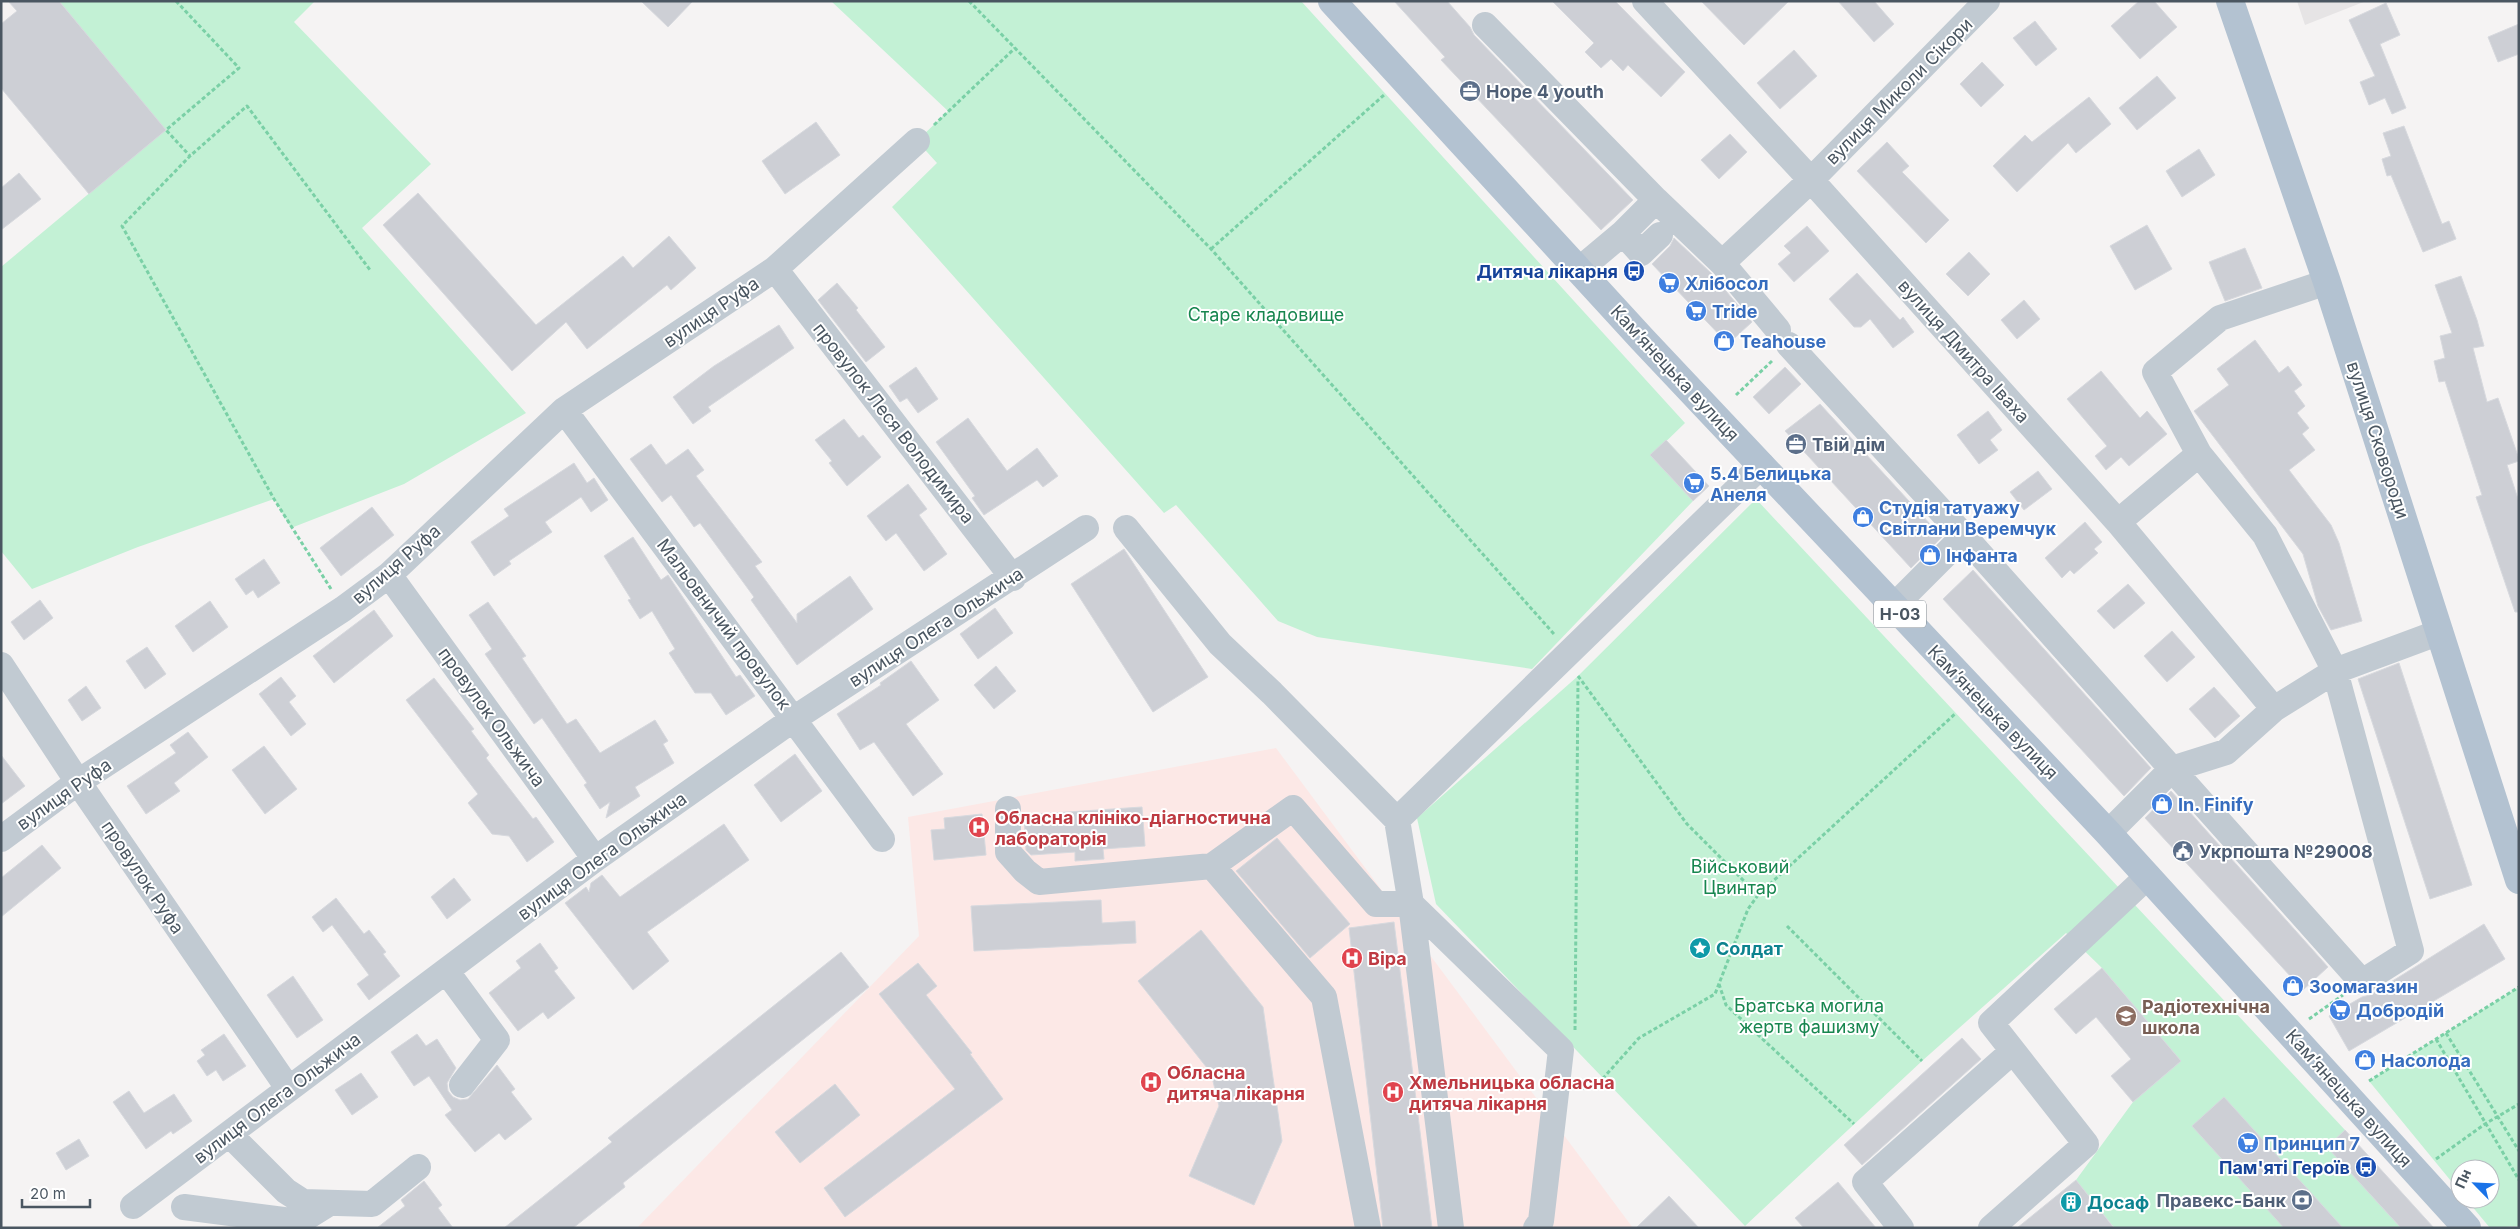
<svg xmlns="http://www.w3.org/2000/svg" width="2520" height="1229" font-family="Inter,sans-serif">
<rect width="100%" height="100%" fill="#f5f3f3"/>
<path fill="#e6e4e5" d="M2297,1H2366L2305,25Z"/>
<path fill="#fce8e6" d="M1276,748L1633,1228H637L919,936L908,817Z"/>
<path fill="#c3f1d5" d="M59,1H315L294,22L431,164L362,228L526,413L404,484L291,528L274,499L138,547L32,589L1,551V267L165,130Z
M831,1H1301L1685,423L1651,456L1693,501L1532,669L1317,637L1278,621L1176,505L1164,513L892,207L937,163L917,141L948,111Z
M1756,499L2345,1130L2327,1147L2401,1228H2115L2112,1225L2076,1180L2133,1102L2181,1061L2102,968L2066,933L1922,1061L1745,1226L1436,904L1417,818L1578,676Z
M2519,987V1226L2490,1228L2466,1199H2490V1169H2460V1192L2369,1081Z"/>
<path fill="#cdcfd5" stroke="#d7d9de" d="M8,1H59L166,130L89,194L1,88V24L17,11Z
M641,1H693L668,27Z
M1394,1H1447L1470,27L1474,35L1633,200L1601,230L1441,60L1445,57Z
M1552,1H1615L1685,72L1661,97L1628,65L1623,71L1611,59L1601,68L1585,52L1594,43Z
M1701,1H1789L1744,45Z
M1838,1H1874L1894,24L1874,42Z
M2139,1H2154L2177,27L2140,59L2111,26Z
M2386,3L2400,35L2380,44L2406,108L2392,114L2385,98L2369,105L2360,82L2375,76L2349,20Z
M2035,21L2057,49L2036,66L2013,38Z
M2519,24V54L2498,62L2488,37Z
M1794,50L1817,76L1780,109L1757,83Z
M1982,62L2004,85L1981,107L1960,84Z
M2157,76L2176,98L2137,130L2119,108Z
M2089,97L2111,124L2076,153L2068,143L2017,192L1993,166L2025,135L2032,142Z
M816,122L840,155L785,194L762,161Z
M2404,126L2442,224L2449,221L2456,239L2423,252L2391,175L2387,176L2382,159L2391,156L2383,133Z
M1730,134L1747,152L1719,179L1701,160Z
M1887,142L1909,166L1902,172L1949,220L1926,243L1857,171Z
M2199,149L2215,175L2182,197L2166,171Z
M19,173L41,199L1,230V188Z
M418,193L536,325L623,256L633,268L669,236L696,268L671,290L667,285L587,349L566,322L512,371L383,225Z
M2147,225L2172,269L2135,290L2110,246Z
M1807,226L1829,251L1794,282L1778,264L1791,253L1784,246Z
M1674,238L1711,273L1752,322L1728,344L1652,264L1670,246Z
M2245,248L2262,288L2225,301L2209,262Z
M1969,252L1990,274L1968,296L1946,274Z
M1857,273L1900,320L1903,317L1914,332L1893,348L1870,319L1861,327H1854L1829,299Z
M2461,276L2477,320L2484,346L2473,348L2487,402L2498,398L2519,459V461L2507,465L2519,502V612H2515L2476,497L2482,495L2445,381L2439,382L2434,361L2445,358L2440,336L2452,333L2435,285Z
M837,283L858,308L856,310L885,347L866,362L818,300Z
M2024,300L2040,319L2017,339L2001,320Z
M779,325L794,348L708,407L711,411L693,424L673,397L714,366Z
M2255,340L2279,373L2288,366L2302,385L2294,391L2305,406L2297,413L2309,428L2302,434L2315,450L2289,470L2331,525L2339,543L2362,621L2331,630L2318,606L2303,554L2194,411L2229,385L2217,369Z
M916,367L938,399L918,413L907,398L900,402L889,386Z
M1785,367L1801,384L1769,414L1753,397Z
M2101,371L2140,418L2147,411L2167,434L2129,466L2121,457L2106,470L2095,456L2107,446L2067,399Z
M1820,404L1942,537L1911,568L1785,431Z
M1988,411L2002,430L1990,440L1998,450L1979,464L1957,435Z
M968,418L1007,471L1037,448L1058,476L1043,487L1037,480L984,515L972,498L975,496L936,442Z
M844,419L859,438L863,435L881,457L847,486L829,463L832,461L815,440Z
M1666,440L1709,486L1693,501L1650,455Z
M651,444L666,465L688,449L704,470L696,476L762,562L755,566L797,623V614L850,576L873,609L797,665L751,600L754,597L700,523L694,527L671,495L662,502L630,459Z
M574,463L587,483L594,478L608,500L591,512L581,497L545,522L552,532L509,561L511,564L494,576L471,542L509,516L504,509Z
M2038,471L2052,489L2024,510L2010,492Z
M908,484L927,509L919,515L947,554L924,571L896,533L886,541L867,516Z
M372,507L394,535L341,576L320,548Z
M2085,522L2102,542L2094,549L2098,553L2074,574L2070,570L2062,578L2045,558Z
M633,537L661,580L668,575L736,677L740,675L755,696L726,715L711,693H695L669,653L675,649L652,611L640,619L628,600L631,599L604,556Z
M1124,549L1208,677L1153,712L1071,584Z
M264,559L280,583L258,598L253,590L246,595L235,579Z
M1973,570L2151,768L2124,796L1943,599Z
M2128,584L2145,603L2114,629L2097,611Z
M40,600L53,618L24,640L11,622Z
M210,601L228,627L193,652L175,626Z
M488,602L526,656L522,658L567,724L576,719L600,753L655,720L668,741L663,744L674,763L635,787L640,796L606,818L610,802L600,809L584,785L587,783L542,718L534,724L485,654L492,649L469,615Z
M995,608L1013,633L978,659L960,634Z
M374,610L393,636L334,683L313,656Z
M2172,631L2195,657L2167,682L2144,656Z
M147,647L166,674L145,689L126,661Z
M911,661L939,700L906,724L943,774L913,796L874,742L860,750L837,714L881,685L880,683Z
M2399,663L2472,885L2430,899L2358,679Z
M996,666L1016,691L994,709L974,685Z
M281,677L296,696L289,702L306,724L291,736L259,694Z
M434,678L474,729L471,731L489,755L486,758L533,819L536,817L554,842L527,862L509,836L492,834L468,803L478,794L406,700Z
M86,686L101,708L82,721L68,700Z
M2214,687L2240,716L2215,738L2189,709Z
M188,732L208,757L174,783L180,791L146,814L127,786L176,753L170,745Z
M264,746L297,789L265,814L232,770Z
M795,754L822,791L781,822L754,785Z
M1,755L25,786L1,804Z
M2171,791L2328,967L2303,990L2145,818Z
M1142,807L1145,846L1103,849L1104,859L1075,861V852L1031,855L1026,850L1024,815Z
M982,814L986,855L934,860L931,830L945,829L944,818Z
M724,824L749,860L647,932L669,961L633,990L565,903L586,887L589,892L591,883L602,875L620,897Z
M1277,838L1350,924L1310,958L1236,871Z
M42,845L61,868L1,917V878Z
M454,878L471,900L447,919L431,897Z
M336,898L364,934L369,930L386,952L383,954L400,976L369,1000L357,984L369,975L332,925L323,932L312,917Z
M1101,900L1102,923L1135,921L1136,943L974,951L971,906Z
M1394,922L1432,1228H1383L1349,928Z
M2484,924L2505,959L2349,1051L2329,1016L2362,997L2370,995Z
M1201,930L1263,1007L1282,1141L1254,1205L1189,1176L1219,1106L1211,1073L1138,981Z
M540,943L558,968L554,971L575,998L548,1019L543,1012L518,1031L489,993L521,968L516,961Z
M841,952L869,987L623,1183L625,1187L573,1228H504L612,1142L608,1138Z
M918,963L937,986L926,995L972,1053L970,1054L1003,1099L845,1217L824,1188L955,1089L879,994Z
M2102,968L2181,1061L2133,1102L2111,1076L2131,1059L2096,1017L2076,1034L2054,1009Z
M293,976L323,1020L297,1038L267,995Z
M224,1034L246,1066L223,1081L216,1070L207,1076L197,1061L205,1055L201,1050Z
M417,1034L426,1046L437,1039L456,1068L447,1083L448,1091L453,1097L460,1100L468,1099L497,1065L515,1089L511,1092L532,1119L505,1140L499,1133L475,1152L445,1115L452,1110L429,1076L414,1086L391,1052Z
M1962,1038L1981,1059L1862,1165L1844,1145Z
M361,1073L378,1097L352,1115L335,1090Z
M835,1084L860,1115L800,1163L775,1132Z
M129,1091L144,1113L174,1094L192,1121L173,1134L171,1131L146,1149L113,1102Z
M2224,1097L2343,1228H2284L2192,1126Z
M2345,1130L2434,1228H2401L2327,1147Z
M79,1139L89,1156L66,1170L56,1153Z
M2076,1180L2114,1228H2017Z
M424,1181L442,1205L438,1208L453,1228H377L405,1206L401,1200Z
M1838,1182L1876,1228H1804L1795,1218Z
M1669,1196L1699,1228H1636Z"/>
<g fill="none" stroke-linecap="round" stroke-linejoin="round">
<path stroke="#7ad0a6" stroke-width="3" stroke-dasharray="4 2.5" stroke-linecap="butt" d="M176,1L239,68L166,130L190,156
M969,1L1211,249L1554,634
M934,125L1015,48
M1211,249L1384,95
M1736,395L1772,361
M331,589L274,499L122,226L190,156L247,106L370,270
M1578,676L1687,824L1758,895
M1787,926L1922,1061
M1719,984L1726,1005L1854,1124
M2309,1019L2343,995
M1575,1030L1578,679
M2446,1033L2519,1151
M2436,1039L2519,1180
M2369,1081L2519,987
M1580,1089L1597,1085L1639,1038L1715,994L1748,909L1758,895L1956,713
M2436,1159L2485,1124L2519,1104"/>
<path stroke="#c1cad2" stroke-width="26" d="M1645,1L1811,180L2118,522L2274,709
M1485,25L1656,200L1722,263L1778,330
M1623,233L1641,253L1660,235
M1722,263L1811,180L1987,1
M775,269L1013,578
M1580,269L1623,233L1656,200
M1789,345L1964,536L2362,982L2411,951L2335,671L2265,535L2199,454L2155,372L2220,318L2327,282
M564,410L882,839
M2118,522L2199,454
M1126,528L1220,644L1272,693L1397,820L1762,465
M389,575L595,859
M1893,607L1964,536
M1,665L78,782L288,1088
M1008,809V852L1025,871L1039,882L1212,866
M1397,820L1411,904L1451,1228
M2108,833L2172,769L2226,752L2274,709L2335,671L2440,632
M1,839L78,782L343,609L389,575L564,410L775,269L917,141
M447,972L497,1040L462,1085
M229,1134L286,1191L303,1202L372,1204L418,1167
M133,1206L595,859L795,718L1086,528
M184,1207L299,1222L328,1204
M1368,1228L1324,997L1212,866L1293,808L1376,904H1411L1561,1050L1541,1221L1536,1228
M1901,1228L1865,1182L2013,1051
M1991,1228L2086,1144L1991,1023L2148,876"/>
<path stroke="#b3c2d1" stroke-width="28" d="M1332,1L1642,339L2108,833L2467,1228
M2230,1L2327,282L2519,880"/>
</g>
<defs>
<g id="office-disc" transform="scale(1.125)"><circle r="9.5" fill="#5c6f8a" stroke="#fff"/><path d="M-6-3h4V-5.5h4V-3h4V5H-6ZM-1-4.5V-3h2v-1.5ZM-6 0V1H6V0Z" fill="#fff"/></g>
<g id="bus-disc" transform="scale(1.125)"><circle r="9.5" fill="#1a4fb4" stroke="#fff"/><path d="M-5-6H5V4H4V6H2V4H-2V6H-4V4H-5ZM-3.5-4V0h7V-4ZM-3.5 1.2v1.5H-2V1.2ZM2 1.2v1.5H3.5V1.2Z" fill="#fff"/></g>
<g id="supermarket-disc" transform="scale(1.125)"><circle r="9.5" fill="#3f7fe0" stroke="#fff"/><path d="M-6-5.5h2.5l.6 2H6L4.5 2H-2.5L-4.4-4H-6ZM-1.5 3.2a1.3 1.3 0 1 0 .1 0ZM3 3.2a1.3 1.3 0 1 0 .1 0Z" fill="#fff"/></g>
<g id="shop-disc" transform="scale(1.125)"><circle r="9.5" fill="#3f7fe0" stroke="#fff"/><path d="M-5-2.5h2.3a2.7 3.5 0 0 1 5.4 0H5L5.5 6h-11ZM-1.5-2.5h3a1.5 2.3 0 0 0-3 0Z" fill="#fff"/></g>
<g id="hospital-disc" transform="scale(1.125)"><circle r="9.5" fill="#e0444e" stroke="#fff"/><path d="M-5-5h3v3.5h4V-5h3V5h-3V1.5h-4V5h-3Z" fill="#fff"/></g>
<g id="civic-disc" transform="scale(1.125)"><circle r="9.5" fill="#5c6f8a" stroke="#fff"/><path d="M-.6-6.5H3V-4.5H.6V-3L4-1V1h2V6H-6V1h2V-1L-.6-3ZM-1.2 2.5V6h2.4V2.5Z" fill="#fff"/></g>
<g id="sight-disc" transform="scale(1.125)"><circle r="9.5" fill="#0f9aa8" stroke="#fff"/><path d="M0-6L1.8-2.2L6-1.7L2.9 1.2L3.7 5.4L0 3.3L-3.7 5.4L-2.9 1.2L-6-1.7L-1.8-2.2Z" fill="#fff"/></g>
<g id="school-disc" transform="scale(1.125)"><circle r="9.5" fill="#8d6e63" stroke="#fff"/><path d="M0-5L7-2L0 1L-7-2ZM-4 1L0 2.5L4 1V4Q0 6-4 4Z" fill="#fff"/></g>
<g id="bank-disc" transform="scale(1.125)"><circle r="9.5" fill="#5c6f8a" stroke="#fff"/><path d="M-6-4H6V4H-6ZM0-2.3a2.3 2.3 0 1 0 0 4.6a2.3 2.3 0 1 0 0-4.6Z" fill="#fff"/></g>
<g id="building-disc" transform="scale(1.125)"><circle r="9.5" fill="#0f9aa8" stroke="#fff"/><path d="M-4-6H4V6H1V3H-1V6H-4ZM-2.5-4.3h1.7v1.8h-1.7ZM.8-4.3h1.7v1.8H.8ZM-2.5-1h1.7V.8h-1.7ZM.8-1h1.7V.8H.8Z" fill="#fff"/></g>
</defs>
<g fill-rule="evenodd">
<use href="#office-disc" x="1470" y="91"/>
<use href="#bus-disc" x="1634" y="271"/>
<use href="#supermarket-disc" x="1669" y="283"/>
<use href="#supermarket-disc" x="1696" y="311"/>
<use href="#shop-disc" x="1724" y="341"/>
<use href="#office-disc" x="1796" y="444"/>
<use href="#supermarket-disc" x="1694" y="483"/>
<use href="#shop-disc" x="1863" y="517"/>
<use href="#shop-disc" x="1930" y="555"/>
<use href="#shop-disc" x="2162" y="804"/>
<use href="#hospital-disc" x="979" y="827"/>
<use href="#civic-disc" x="2183" y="851"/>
<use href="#sight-disc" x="1700" y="948"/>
<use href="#hospital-disc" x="1352" y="958"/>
<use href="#shop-disc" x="2293" y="986"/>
<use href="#supermarket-disc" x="2340" y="1010"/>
<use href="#school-disc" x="2126" y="1016"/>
<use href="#shop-disc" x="2365" y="1060"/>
<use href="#hospital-disc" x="1151" y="1082"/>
<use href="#hospital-disc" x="1393" y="1092"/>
<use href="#supermarket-disc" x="2248" y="1143"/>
<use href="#bus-disc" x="2366" y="1167"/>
<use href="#bank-disc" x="2302" y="1200"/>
<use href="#building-disc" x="2071" y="1202"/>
</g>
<g text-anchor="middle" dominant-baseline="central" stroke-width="4" stroke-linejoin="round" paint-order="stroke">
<rect fill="#fff" stroke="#808990" stroke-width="1" x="1874" y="600.5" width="52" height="27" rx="4"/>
<g font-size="16" font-weight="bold" fill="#4a5661">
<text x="1900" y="614">Н-03</text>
</g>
<g font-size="18" font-weight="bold" fill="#4e5e75" stroke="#fff" text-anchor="start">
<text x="1486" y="91">Hope 4 youth</text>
<text x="1812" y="444">Твій дім</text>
<text x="2199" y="851">Укрпошта №29008</text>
<text x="2286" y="1200" text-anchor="end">Правекс-Банк</text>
</g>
<g font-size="18" fill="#4a5661" stroke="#fff">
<text transform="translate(1899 91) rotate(-45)">вулиця Миколи Сікори</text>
<text transform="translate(711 312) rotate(-34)">вулиця Руфа</text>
<text transform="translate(1964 351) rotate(48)">вулиця Дмитра Іваха</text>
<text transform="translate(1675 373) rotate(47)">Камʼянецька вулиця</text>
<text transform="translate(894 423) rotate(52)">провулок Леся Володимира</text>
<text transform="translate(2378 440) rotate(72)">вулиця Сковороди</text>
<text transform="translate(396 564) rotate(-41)">вулиця Руфа</text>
<text transform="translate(724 624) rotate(53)">Мальовничий провулок</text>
<text transform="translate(936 627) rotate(-33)">вулиця Олега Ольжича</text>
<text transform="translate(1993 712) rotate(46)">Камʼянецька вулиця</text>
<text transform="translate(492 717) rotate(54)">провулок Ольжича</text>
<text transform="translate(64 794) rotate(-35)">вулиця Руфа</text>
<text transform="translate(602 856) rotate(-36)">вулиця Олега Ольжича</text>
<text transform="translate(143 877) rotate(56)">провулок Руфа</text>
<text transform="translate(277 1098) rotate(-37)">вулиця Олега Ольжича</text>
<text transform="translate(2349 1098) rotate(48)">Камʼянецька вулиця</text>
</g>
<g font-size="18" font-weight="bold" fill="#164399" stroke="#fff" text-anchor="end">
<text x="1618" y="271">Дитяча лікарня</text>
<text x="2350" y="1167">Пам'яті Героїв</text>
</g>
<g font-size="18" font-weight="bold" fill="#366cbe" stroke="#fff" text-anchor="start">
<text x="1685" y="283">Хлібосол</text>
<text x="1712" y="311">Tride</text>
<text x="1740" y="341">Teahouse</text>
<text x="1710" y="473">5.4 Белицька<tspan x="1710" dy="21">Анеля</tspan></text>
<text x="1879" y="507">Студія татуажу<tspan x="1879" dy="21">Світлани Веремчук</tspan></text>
<text x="1946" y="555">Інфанта</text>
<text x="2178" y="804">In. Finify</text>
<text x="2309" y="986">Зоомагазин</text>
<text x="2356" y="1010">Добродій</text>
<text x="2381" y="1060">Насолода</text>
<text x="2264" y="1143">Принцип 7</text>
</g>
<g font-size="18" fill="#17864f" stroke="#fff">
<text x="1266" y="314">Старе кладовище</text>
<text x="1740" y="866">Військовий<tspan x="1740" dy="21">Цвинтар</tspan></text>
<text x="1809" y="1005">Братська могила<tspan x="1809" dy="21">жертв фашизму</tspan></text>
</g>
<g font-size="18" font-weight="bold" fill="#be3a42" stroke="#fff" text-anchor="start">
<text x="995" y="817">Обласна клініко-діагностична<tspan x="995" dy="21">лабораторія</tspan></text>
<text x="1368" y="958">Віра</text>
<text x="1167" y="1072">Обласна<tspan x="1167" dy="21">дитяча лікарня</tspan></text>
<text x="1409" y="1082">Хмельницька обласна<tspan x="1409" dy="21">дитяча лікарня</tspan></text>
</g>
<g font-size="18" font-weight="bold" fill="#0d838f" stroke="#fff" text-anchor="start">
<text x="1716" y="948">Солдат</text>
<text x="2087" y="1202">Досаф</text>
</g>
<g font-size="18" font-weight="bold" fill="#785e54" stroke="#fff" text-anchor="start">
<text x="2142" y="1006">Радіотехнічна<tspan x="2142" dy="21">школа</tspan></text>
</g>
</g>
<rect width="2520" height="1229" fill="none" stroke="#4a5661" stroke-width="5"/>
<g transform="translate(2475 1184) rotate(294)"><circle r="24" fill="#ffffff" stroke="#b7bbc0"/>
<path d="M0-4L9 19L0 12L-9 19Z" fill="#1a73e8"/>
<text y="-8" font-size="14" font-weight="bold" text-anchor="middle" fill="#4a5661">Пн</text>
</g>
<path d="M22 1199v8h68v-8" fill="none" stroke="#4a5661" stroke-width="2.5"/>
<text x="30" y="1199" font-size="15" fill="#4a5661" stroke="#ffffff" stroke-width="4" paint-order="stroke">20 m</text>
</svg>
